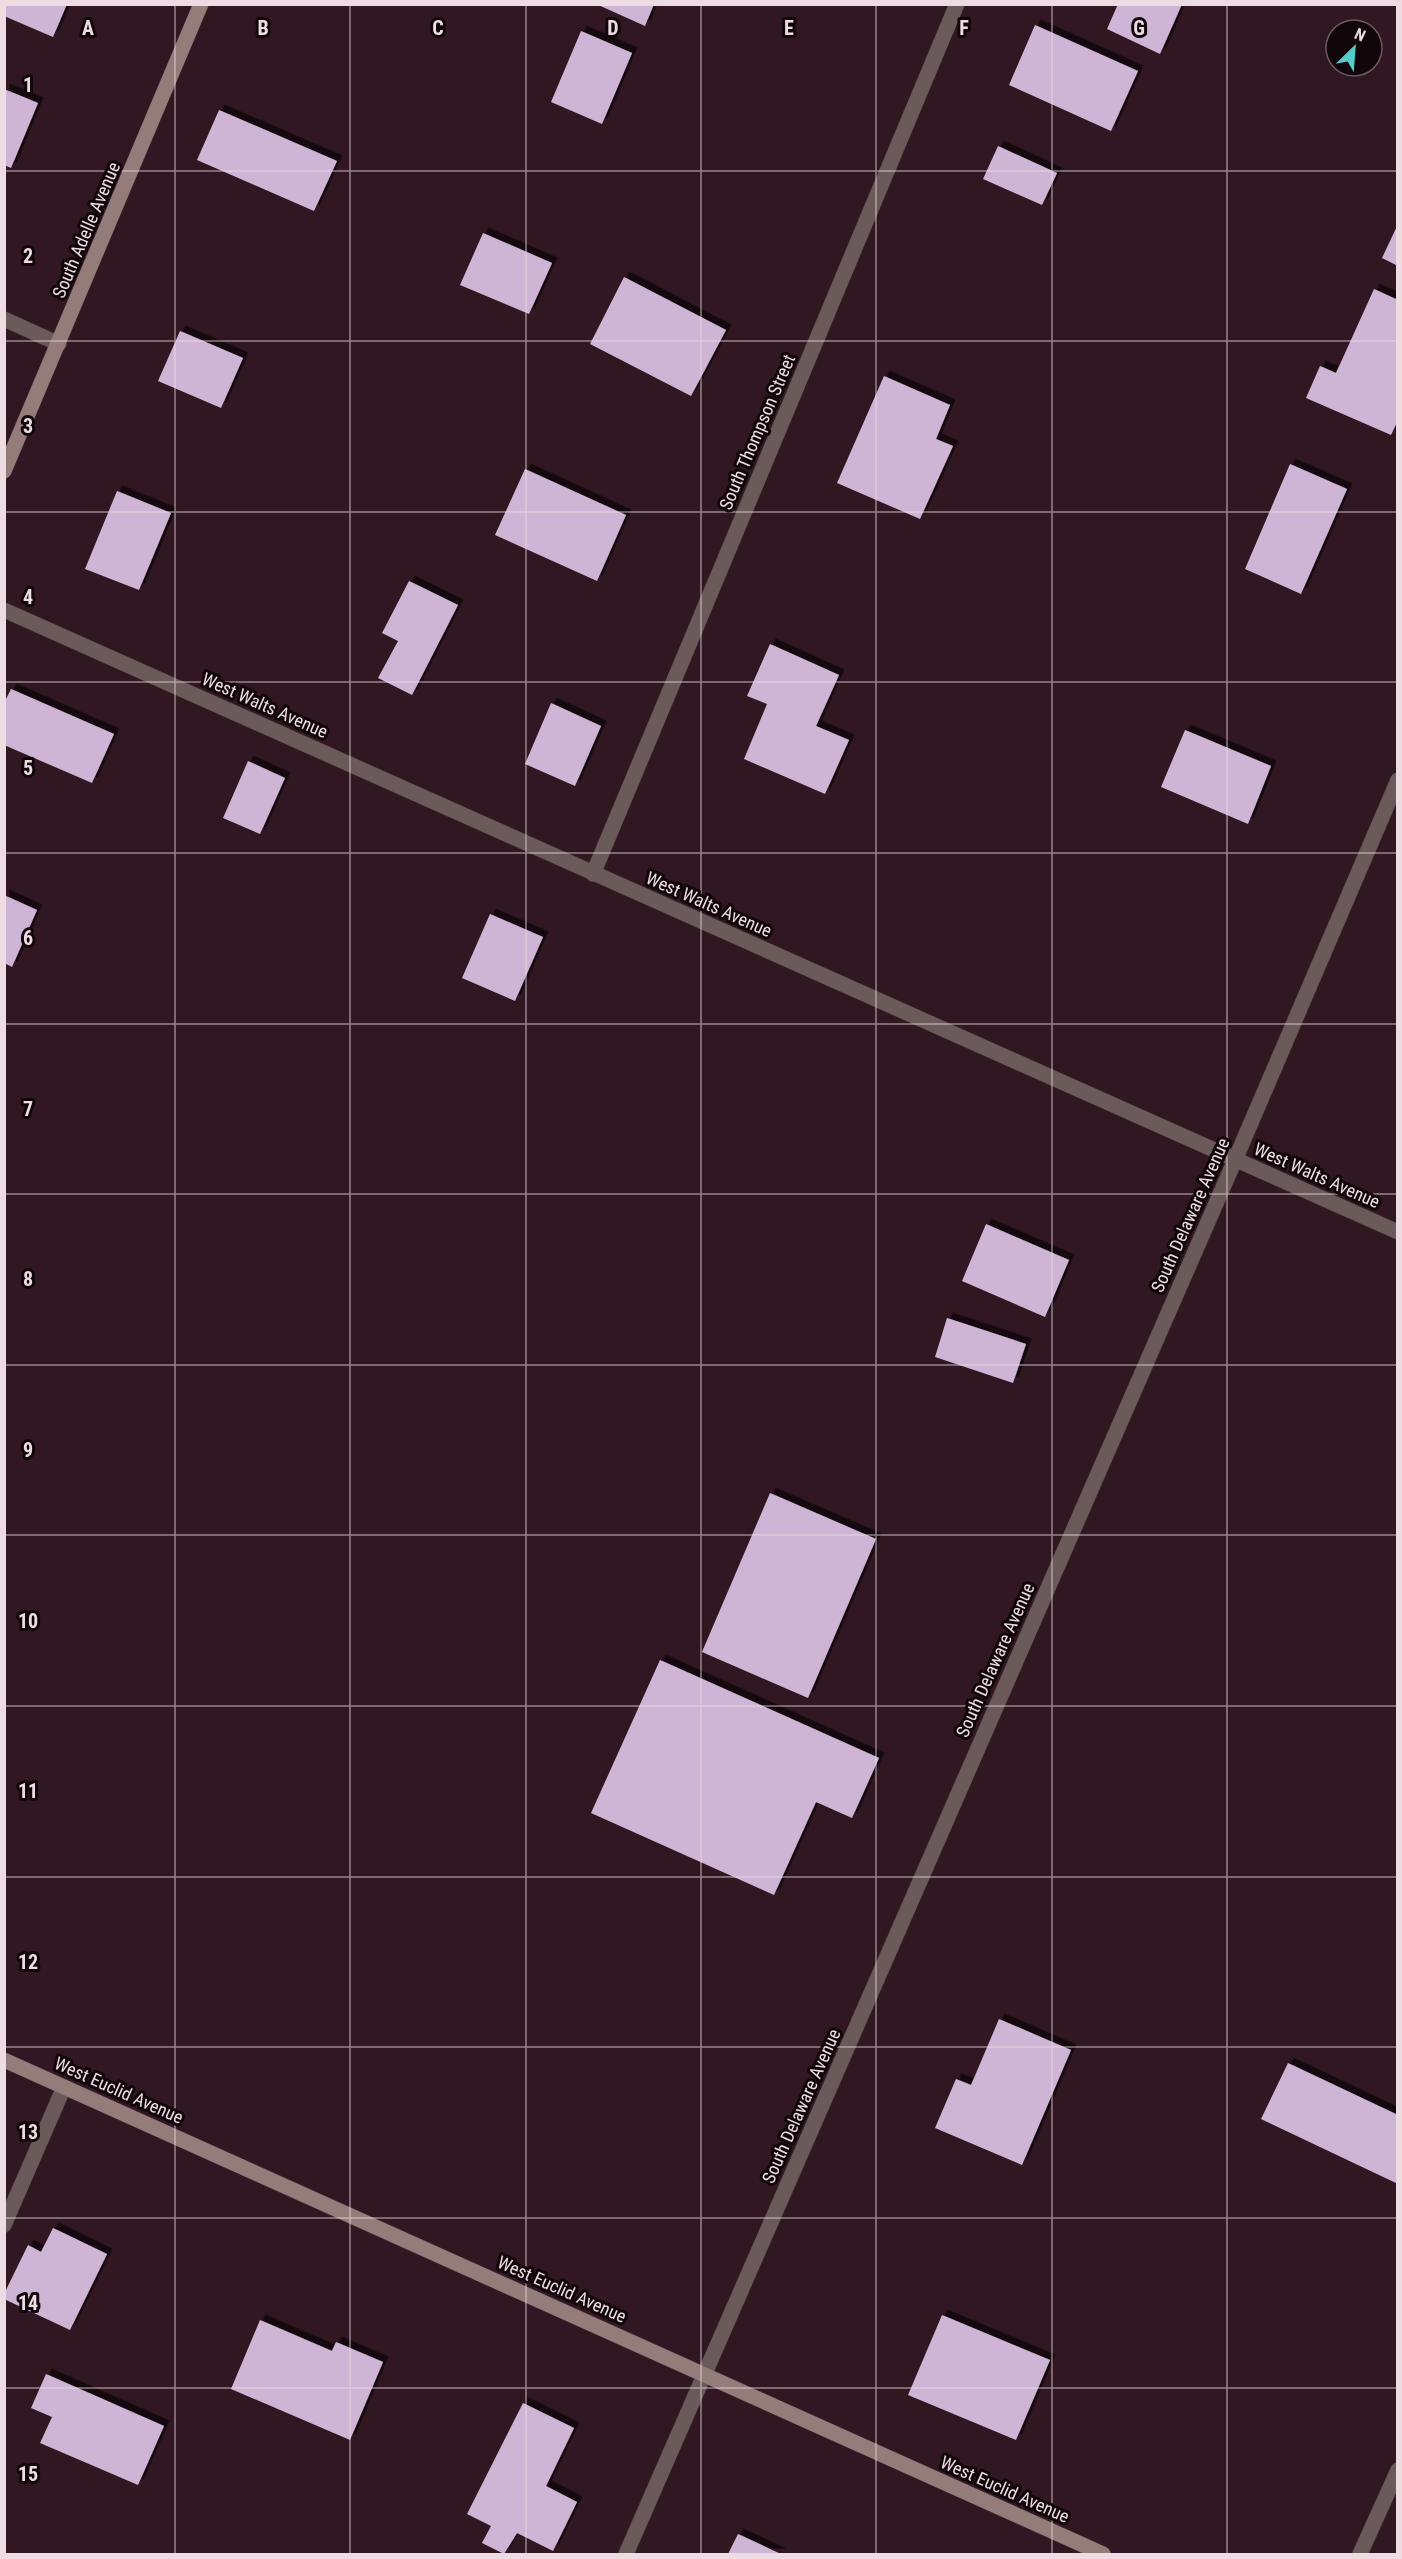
<svg xmlns="http://www.w3.org/2000/svg" width="1402" height="2559" font-family="'Roboto Condensed',sans-serif">
<defs>
<filter id="shadow"><feDropShadow dx="5.5" dy="-5.5" stdDeviation="0" flood-color="#0009"/></filter>
</defs>
<rect width="100%" height="100%" fill="#301722"/>
<path fill="#cfb5d5" filter="url(#shadow)" d="M4,4H67L53,37L4,16Z
M596,4H654L645,26Z
M1118,4H1182L1160,54L1107,29Z
M1035,25L1138,71L1111,131L1009,85Z
M581,31L632,53L602,124L551,102Z
M4,89L38,103L11,168L4,165Z
M219,110L337,161L314,211L197,160Z
M998,146L1057,173L1042,205L983,179Z
M1398,224V266L1382,258Z
M483,233L552,263L529,314L460,285Z
M624,277L726,330L691,396L590,344Z
M1374,289L1398,300V420L1391,435L1306,398L1320,366L1336,373Z
M180,331L243,358L221,408L158,381Z
M884,376L950,405L936,439L953,446L920,519L837,483Z
M1290,464L1347,489L1301,594L1245,569Z
M525,469L626,515L597,581L495,535Z
M117,491L171,513L139,590L85,569Z
M409,581L458,605L412,695L378,678L398,641L382,633Z
M770,644L839,675L816,726L849,740L825,794L744,759L767,704L747,696Z
M11,689L114,734L92,783L4,745V703Z
M551,703L601,726L575,786L525,764Z
M1185,730L1271,766L1248,824L1161,787Z
M248,761L285,778L260,834L223,818Z
M4,895L37,910L12,967L4,963Z
M490,914L543,937L515,1001L462,978Z
M986,1224L1069,1260L1045,1317L962,1281Z
M947,1318L1026,1344L1013,1383L935,1357Z
M770,1493L876,1539L808,1698L702,1652Z
M660,1660L879,1758L852,1818L816,1802L774,1895L591,1813Z
M999,2019L1071,2050L1022,2165L935,2128L956,2079L971,2085Z
M1288,2063L1398,2115V2184L1261,2119Z
M53,2228L107,2254L70,2330L4,2299V2294L28,2245L41,2252Z
M942,2315L1050,2360L1016,2440L908,2395Z
M260,2320L332,2351L336,2342L383,2362L350,2440L231,2389Z
M46,2374L164,2426L138,2485L40,2443L52,2417L31,2408Z
M523,2403L574,2428L546,2486L577,2502L553,2551L517,2533L504,2554L482,2543L491,2526L467,2514Z
M738,2534L781,2554H728Z"/>
<g fill="none" stroke-linecap="round" stroke-linejoin="round">
<g stroke="#4b333d" stroke-width="16">
<path id="street" d="M4,319L59,344
M4,610L1398,1232
M593,874L957,4
M4,2225L64,2087
M626,2554L1235,1160L1398,780
M1360,2554L1398,2470"/>
</g>
<g stroke="#4b333d" stroke-width="16">
<path id="secondary" d="M4,471L201,4
M4,2060L1103,2554"/>
</g>
<use href="#street" stroke="#6a5b5a" stroke-width="15"/>
<use href="#secondary" stroke="#947c7a" stroke-width="15"/>
</g>
<path fill="none" stroke="#eedce3" stroke-width="1.5" stroke-opacity="0.55" d="M175,4V2554M350,4V2554M526,4V2554M701,4V2554M876,4V2554M1052,4V2554M1227,4V2554M4,171H1398M4,341H1398M4,512H1398M4,682H1398M4,853H1398M4,1024H1398M4,1194H1398M4,1365H1398M4,1535H1398M4,1706H1398M4,1877H1398M4,2047H1398M4,2218H1398M4,2388H1398"/>
<g text-anchor="middle" dominant-baseline="central" stroke-width="6" stroke-linejoin="round" paint-order="stroke">
<g font-size="18" fill="#eedce3" stroke="#11070b">
<text transform="translate(86 230) rotate(-67)">South Adelle Avenue</text>
<text transform="translate(757 432) rotate(-67)">South Thompson Street</text>
<text transform="translate(265 705) rotate(24)">West Walts Avenue</text>
<text transform="translate(709 904) rotate(24)">West Walts Avenue</text>
<text transform="translate(1317 1175) rotate(24)">West Walts Avenue</text>
<text transform="translate(1190 1215) rotate(-66)">South Delaware Avenue</text>
<text transform="translate(995 1660) rotate(-66)">South Delaware Avenue</text>
<text transform="translate(119 2090) rotate(24)">West Euclid Avenue</text>
<text transform="translate(801 2106) rotate(-66)">South Delaware Avenue</text>
<text transform="translate(562 2289) rotate(24)">West Euclid Avenue</text>
<text transform="translate(1005 2489) rotate(24)">West Euclid Avenue</text>
</g>
</g>
<g font-size="20" text-anchor="middle" font-weight="bold" fill="#eedce3" stroke="#11070b" stroke-width="6" stroke-linejoin="round" paint-order="stroke">
<text x="88" y="35">A</text>
<text x="263" y="35">B</text>
<text x="438" y="35">C</text>
<text x="613" y="35">D</text>
<text x="789" y="35">E</text>
<text x="964" y="35">F</text>
<text x="1139" y="35">G</text>
<text x="28" y="92">1</text>
<text x="28" y="263">2</text>
<text x="28" y="433">3</text>
<text x="28" y="604">4</text>
<text x="28" y="775">5</text>
<text x="28" y="945">6</text>
<text x="28" y="1116">7</text>
<text x="28" y="1286">8</text>
<text x="28" y="1457">9</text>
<text x="28" y="1628">10</text>
<text x="28" y="1798">11</text>
<text x="28" y="1969">12</text>
<text x="28" y="2139">13</text>
<text x="28" y="2310">14</text>
<text x="28" y="2481">15</text>
</g>
<rect width="1402" height="2559" fill="none" stroke="#eedce3" stroke-width="12"/>
<g transform="translate(1354 48) rotate(25)"><circle r="28" fill="#11070b" stroke="#695c61" stroke-width="1.5"/>
<path d="M0-4.5L10 22L0 15L-10 22Z" fill="#53cdc9"/>
<text y="-9" font-size="16" font-weight="bold" text-anchor="middle" fill="#eedce3">N</text>
</g>
</svg>
